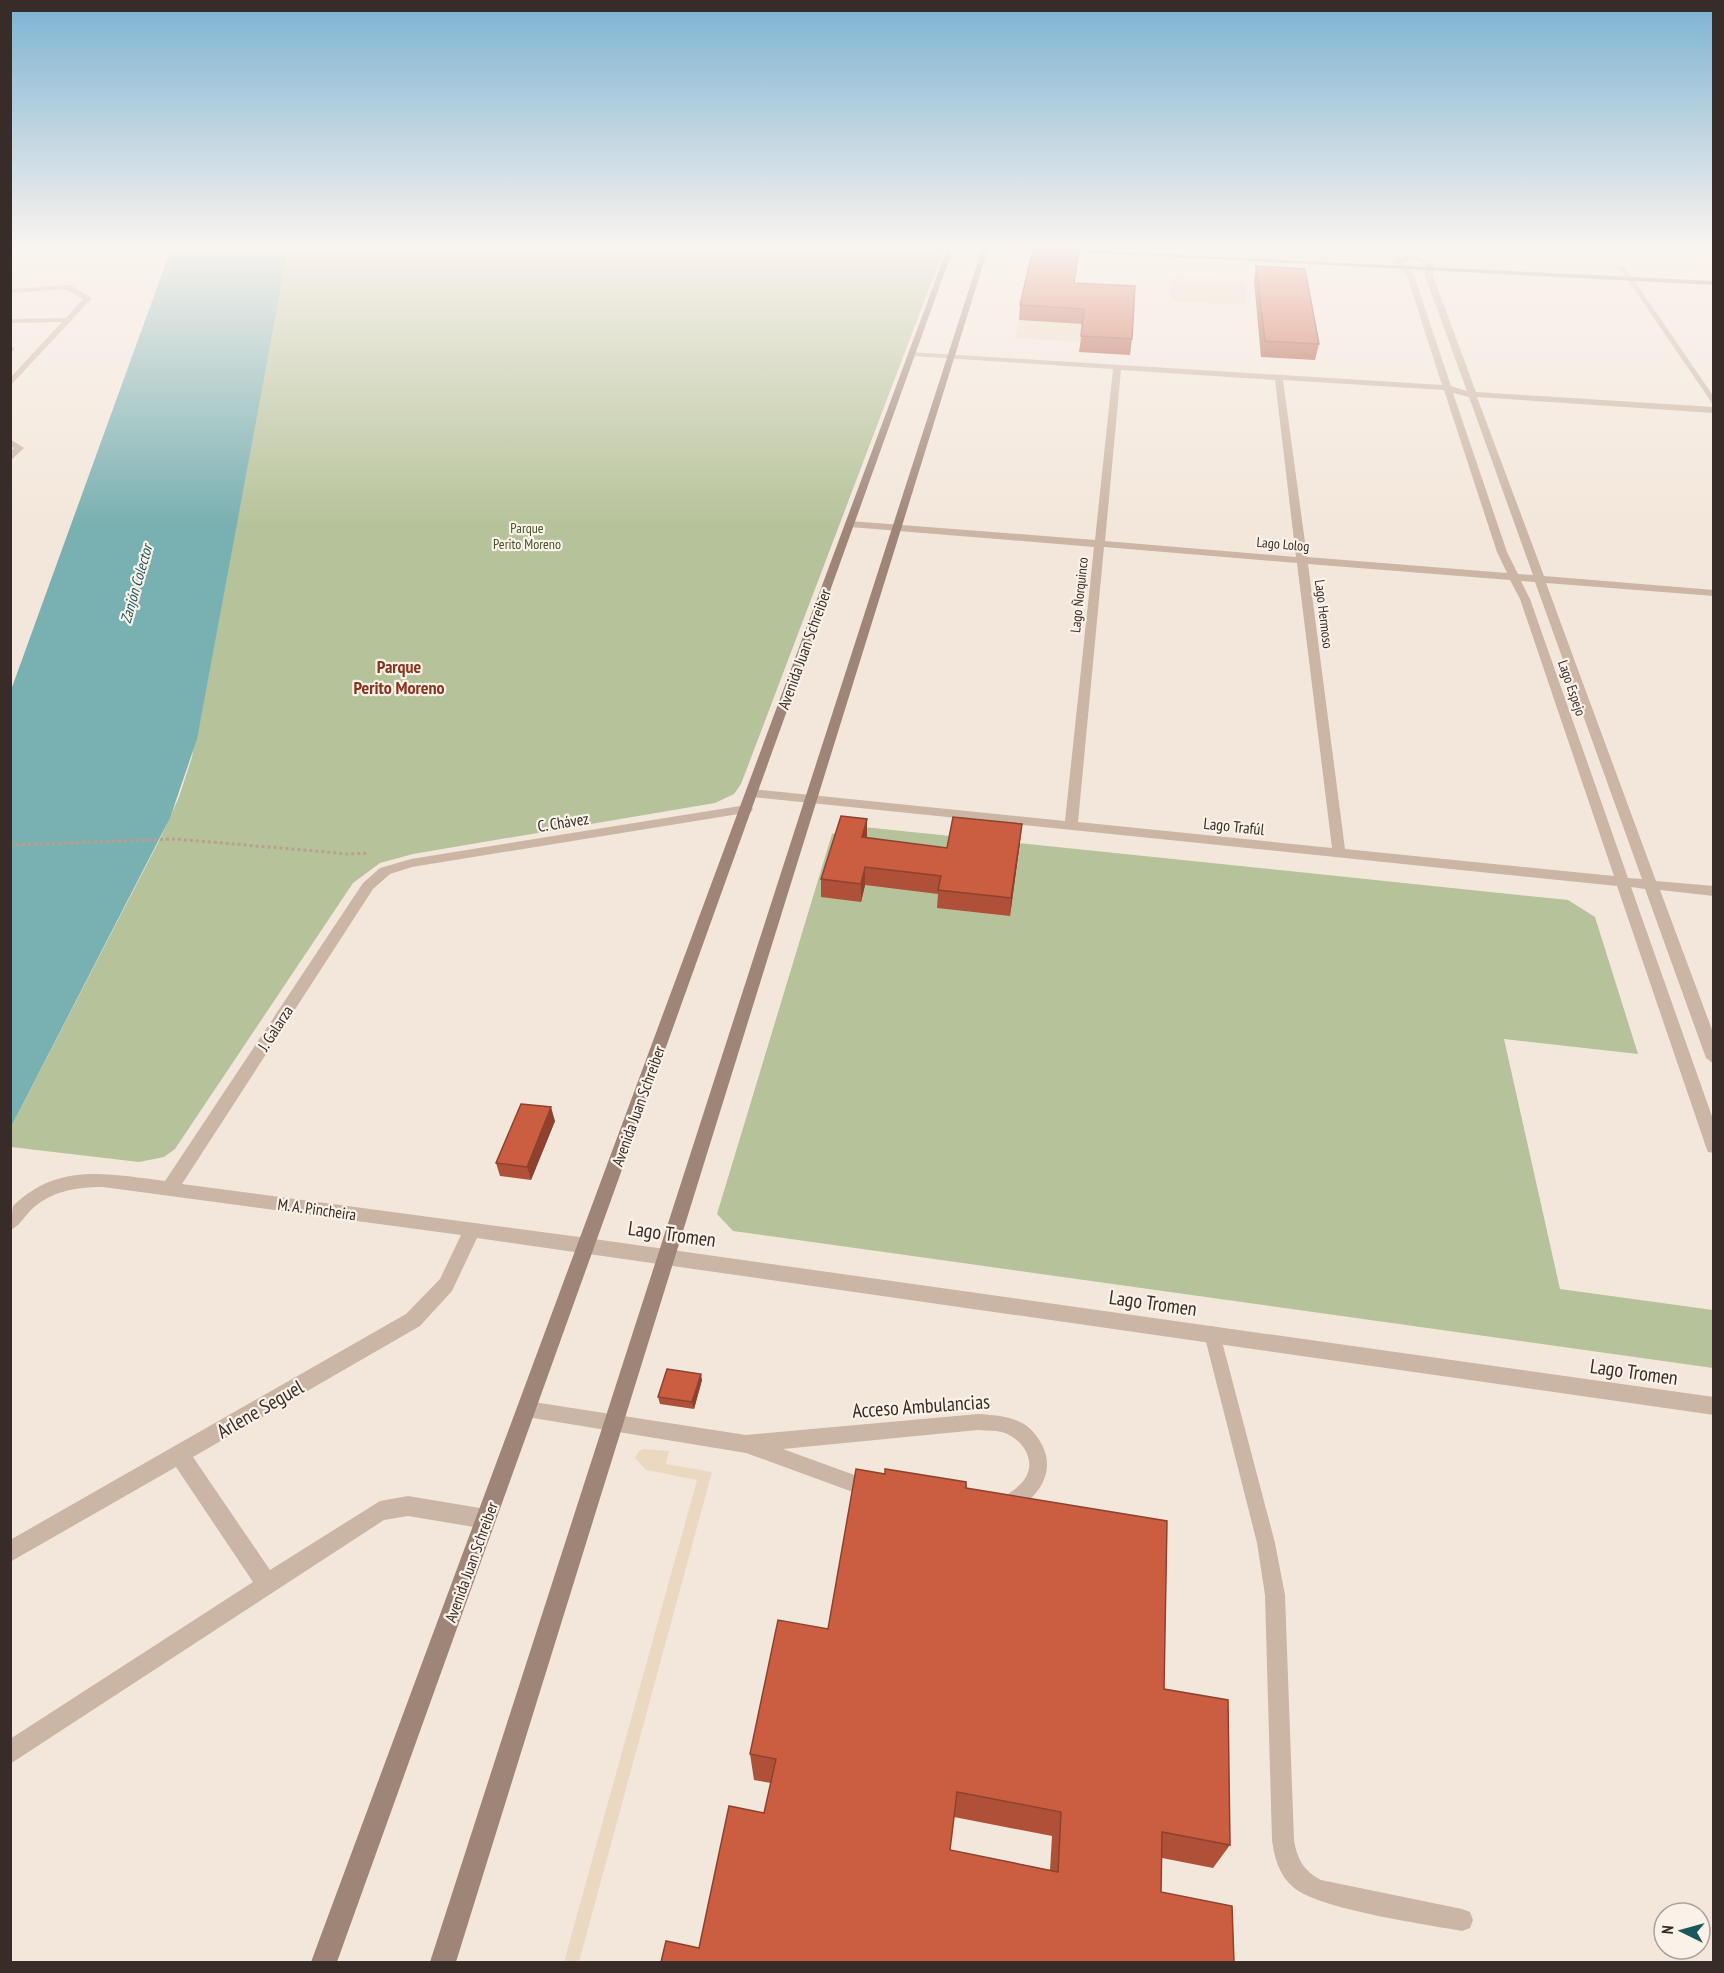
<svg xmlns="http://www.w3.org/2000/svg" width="1724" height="1973" font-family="'PT Sans Narrow',sans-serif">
<rect width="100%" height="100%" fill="#f3e7db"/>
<path fill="#b6c39a" d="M288,249H944L741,784L734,794L715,803L413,854L380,863L353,883L175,1149L164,1157L139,1162L11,1147V1127L160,839L179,797L192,757Z
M854,826L1568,900L1595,917L1638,1054L1504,1039L1560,1289L1713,1310V1368L733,1231L717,1214L832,834Z"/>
<path fill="#ebd8c1" d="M1171,277L1245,281L1247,305L1171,301Z
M1084,311L1081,342L1015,338L1019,320L1068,323Z
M643,1449L669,1451L666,1464L712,1472L579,1962H564L697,1480L646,1470L635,1458L638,1452Z"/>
<path fill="#79b0b1" d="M171,249H288L197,739L170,818L11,1127V690Z"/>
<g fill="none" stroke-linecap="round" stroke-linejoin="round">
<path stroke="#b7a090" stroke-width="3" stroke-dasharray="3 3" stroke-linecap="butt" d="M10,845L176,839L349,854L369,853"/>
<path fill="#cbb6a6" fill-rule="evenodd" d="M1212,1326L1218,1329L1220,1334L1275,1543L1285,1595L1294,1840C1297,1859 1304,1871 1321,1880L1462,1909L1470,1912L1473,1920L1470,1928L1462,1931C1425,1924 1315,1909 1292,1886C1279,1875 1274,1856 1272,1840L1265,1595L1257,1543L1204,1334L1206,1329Z
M527,1401L746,1435L978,1414C994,1415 1010,1416 1024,1424C1032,1429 1038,1437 1042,1445C1058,1475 1033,1504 1006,1515L999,1512L997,1506C1002,1495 1016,1491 1024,1480C1038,1461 1022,1438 1002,1432C994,1430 986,1431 978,1430L783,1449L879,1484L881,1490L879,1496L872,1499L746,1453L527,1417L521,1415L518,1409L521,1403Z"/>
<path fill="#cbb6a6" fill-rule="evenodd" d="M64,285H70L92,298L10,386V378L62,322L10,323V319L66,318L83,299L64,289Z
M10,439L24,448L10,461V452L14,448L10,446Z"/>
<path fill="#cbb6a6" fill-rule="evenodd" d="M1416,256L1433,263V276L1476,392L1714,407V413L1477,397L1544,576L1714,590V596L1546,583L1656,881L1714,886V896L1660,890L1714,1035V1064L1706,1058L1645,889L1631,887L1714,1122V1153L1708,1152L1706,1147L1617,886L752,797L746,793L752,789L1065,821L1094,547L850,527L845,524L850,521L1095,540L1113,369L912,356H909V352L1442,385L1407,276L1393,262L1397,258ZM1415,260L1425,264V276L1467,391L1451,386L1414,275L1401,262ZM1121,370L1275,380L1296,557L1105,541ZM1283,380L1444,390L1497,552L1507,573L1307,557ZM1453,393L1469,397L1533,575L1518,574L1507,552ZM1104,547L1297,563L1332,848L1078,822ZM1308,564L1510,580L1520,599L1614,876L1345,849ZM1521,581L1535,582L1642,879L1628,878L1530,599Z
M1619,267H1625L1714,397V406Z
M70,285L67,289L10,293V289Z
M10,347H14V351H10Z
M746,805L751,806L753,809L751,812L412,867L390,874L373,889L182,1184L587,1238L1714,1397V1415L477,1238L452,1291L420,1326L193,1457L270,1570L380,1501L408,1496L486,1509L493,1512L496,1519L493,1526L486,1529L408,1516L384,1520L10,1764V1739L253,1582L176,1467L10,1562V1540L406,1314L440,1279L461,1235L103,1187C76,1187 51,1191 31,1210C24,1217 19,1227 10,1230L13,1206C58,1162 108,1174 165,1181L363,883L380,868L411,859Z"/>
<path fill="#9f8578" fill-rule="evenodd" d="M947,249H953L337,1962H311Z
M982,249H988L456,1962H430Z
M1056,249L1714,281V285L1059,251Z"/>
</g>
<path fill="#af5138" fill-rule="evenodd" d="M1079,249L1074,283L1132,339L1130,355L1079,352L1083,324L1019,320L1020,305Z
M1256,266L1319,344L1315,360L1261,357L1254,281Z
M867,837V838L947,848L1020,842L1010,916L937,908L938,894L865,885L861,902L821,897V879Z
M555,1121L531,1180L500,1176L496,1163Z
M702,1380L694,1409L660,1404L658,1397Z
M885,1474L967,1486L966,1488L1164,1689L1230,1845L1213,1868L1162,1858L699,1948L764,1813L771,1783L754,1780L750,1754L828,1629ZM954,1817L1052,1836L1050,1870L950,1850Z"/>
<path fill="#8e422e" d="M867,819V837L862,855V837Z
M1022,824L1020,842L1010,916L1011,898Z
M865,867V885L861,902V884Z
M551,1107L555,1121L531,1180L527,1167Z
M701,1374L702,1380L694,1409L692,1402Z"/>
<path fill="#cb5e41" stroke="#8e422e" stroke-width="1.5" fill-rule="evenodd" d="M1033,249H1079L1074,283L1135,286L1132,339L1081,336L1084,309L1020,305Z
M1256,266L1305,269L1319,344L1265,341Z
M841,816L867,819L862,837L947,848L953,817L1022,824L1011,898L938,890L941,876L865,867L861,884L821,879Z
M521,1104L551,1107L527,1167L496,1163Z
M667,1369L701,1374L692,1402L658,1397Z
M856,1469L885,1474V1469L966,1482V1488L1167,1521L1164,1689L1228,1700L1230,1845L1162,1832L1161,1892L1232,1906L1234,1962H661L666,1941L699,1948L729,1806L764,1813L776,1759L750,1754L778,1620L828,1629ZM957,1792L1061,1812L1058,1872L950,1850Z"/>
<linearGradient id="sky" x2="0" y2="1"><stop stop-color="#7bb2d2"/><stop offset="0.47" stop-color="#faf4ef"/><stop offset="1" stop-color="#faf4ef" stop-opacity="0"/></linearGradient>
<rect width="1724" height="525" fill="url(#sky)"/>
<g text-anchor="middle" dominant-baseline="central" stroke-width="4.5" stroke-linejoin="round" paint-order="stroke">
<g font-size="14" fill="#48572a" stroke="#faf1e8">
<text x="527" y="528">Parque<tspan x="527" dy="16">Perito Moreno</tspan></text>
</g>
<g font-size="14" fill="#372c27" stroke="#faf1e8">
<text transform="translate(1283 544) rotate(5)">Lago Lolog</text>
<text transform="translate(1079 595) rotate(-84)">Lago Ñorquinco</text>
<text transform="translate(1324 614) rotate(83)">Lago Hermoso</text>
<text transform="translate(1572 688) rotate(71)">Lago Espejo</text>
</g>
<g font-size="15" font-style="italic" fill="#1b585b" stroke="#faf1e8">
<text transform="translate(136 584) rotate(-74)">Zanjón Colector</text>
</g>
<g font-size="16" fill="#372c27" stroke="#faf1e8">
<text transform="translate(804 649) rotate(-70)">Avenida Juan Schreiber</text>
<text transform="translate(563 822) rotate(-9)">C. Chávez</text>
<text transform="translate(1234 826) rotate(6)">Lago Trafúl</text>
<text transform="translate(275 1028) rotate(-57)">J. Galarza</text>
<text transform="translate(638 1106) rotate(-70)">Avenida Juan Schreiber</text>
<text transform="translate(317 1209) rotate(8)">M. A. Pincheira</text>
<text transform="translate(471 1562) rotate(-70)">Avenida Juan Schreiber</text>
</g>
<g font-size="18" font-weight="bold" fill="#8a341d" stroke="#faf1e8">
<text x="399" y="666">Parque<tspan x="399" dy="21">Perito Moreno</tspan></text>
</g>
<g font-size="20" fill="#372c27" stroke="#faf1e8">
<text transform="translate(672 1234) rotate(8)">Lago Tromen</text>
<text transform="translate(1153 1303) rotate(8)">Lago Tromen</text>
<text transform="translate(1634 1372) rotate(8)">Lago Tromen</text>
<text transform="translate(921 1406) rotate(-4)">Acceso Ambulancias</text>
<text transform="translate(260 1409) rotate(-30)">Arlene Seguel</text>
</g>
</g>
<rect width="1724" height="1973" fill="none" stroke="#372c27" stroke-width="24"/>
<g transform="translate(1682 1931) rotate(275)"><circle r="28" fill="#faf1e8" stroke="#aca29b" stroke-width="1.5"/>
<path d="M0-4.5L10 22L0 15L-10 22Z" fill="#1b585b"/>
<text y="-9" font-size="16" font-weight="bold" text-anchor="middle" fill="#372c27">N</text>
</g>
</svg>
